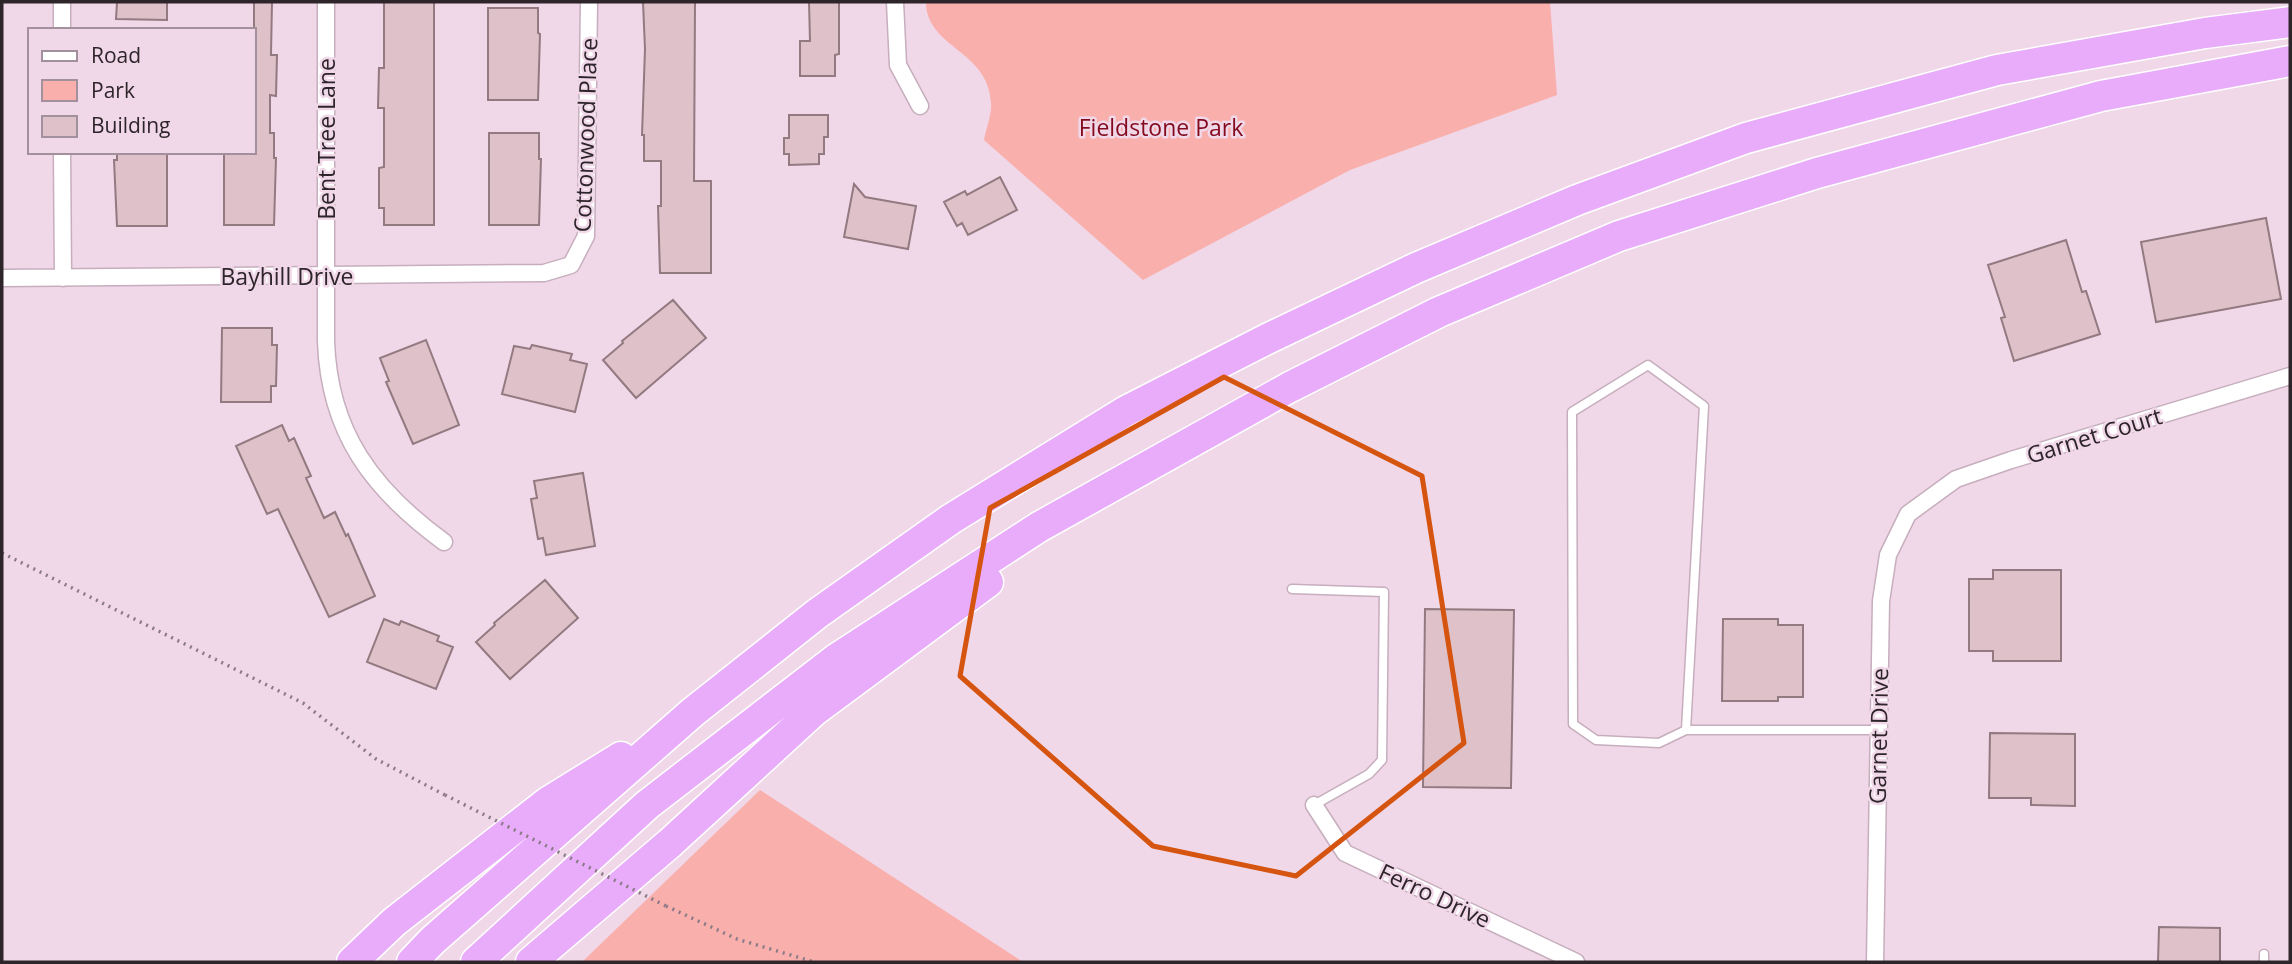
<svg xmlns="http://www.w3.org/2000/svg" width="2292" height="964" font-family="'Open Sans',sans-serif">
<rect width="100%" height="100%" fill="#f0d8e8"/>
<path fill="#f9afac" d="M926,2H1550L1557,95L1350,170L1143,280L984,140C986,129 992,114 991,103C989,50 926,48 926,2Z
M760,790L1023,962H582Z"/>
<path fill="#dfc2c9" stroke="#937980" stroke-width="2" d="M117,2H167V20L116,19Z
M254,2H272L271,55H277L276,96L270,95V133H274V158H276L274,225H224V152H254Z
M384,2H434V225H384V208H379V168L384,167V108H378L379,68H384Z
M643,2H695L694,181H711V273H660L658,206H661V161H644V135H642L645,49Z
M809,2H839V54L835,55V76H800V41H810Z
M488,8H538V33L540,34L538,100H488Z
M789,115H828V137H824V154H819V164L789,165V154H784V138H789Z
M489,133H539V159H541L539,225H489Z
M117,152H167V226H117L114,160H117Z
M1000,177L1017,210L968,235L962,223L957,226L944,202L965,191L967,195Z
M854,184L865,197L916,206L908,249L844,237Z
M2266,218L2281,299L2156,322L2141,242Z
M2066,240L2082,292L2086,291L2100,334L2014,361L2001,318L2005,317L1988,265Z
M673,300L706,338L636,398L603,360L623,343L622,341Z
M222,328H272V345H277L276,386H271V402H221Z
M426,340L459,425L413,444L386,382L389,381L380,358Z
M532,345L572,354L570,360L587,364L575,412L502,394L514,346L530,349Z
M282,425L289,441L294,438L311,476L306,478L324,518L335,512L346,536L348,534L375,596L329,617L278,509L267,514L236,446Z
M583,473L595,546L546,555L543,538L538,539L531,499L537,498L534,481Z
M1993,570H2061V661H1993V651H1969V579H1993Z
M545,580L578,618L510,679L476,642L495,625L494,623Z
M1425,609L1514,610L1511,788L1423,787Z
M384,619L399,625L401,621L439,636L437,641L453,647L436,689L367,662Z
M1723,619H1778V625H1803V697H1778V701H1722Z
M1990,733L2075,734V806L2031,805V798H1989Z
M2159,927L2220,928V962H2158Z"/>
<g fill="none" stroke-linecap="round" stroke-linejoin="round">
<g stroke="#c6aebd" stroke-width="11">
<path id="lane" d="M1292,589L1384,592L1382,760L1369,774L1314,805
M1686,730L1659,743L1596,740L1573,724L1572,412L1648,365L1704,406L1686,730H1878
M2264,962V954"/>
</g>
<g stroke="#c6aebd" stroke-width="19">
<path id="street" d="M62,2V30
M326,2V341C329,433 373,490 444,542
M895,2L898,65L920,106
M62,152L63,278
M2,278L544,273L571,265L586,236L589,2
M1314,805L1345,853L1576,962
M1875,962L1881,601L1888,555L1908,514L1956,479L2011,460L2290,376"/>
</g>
<g stroke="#fff" stroke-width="33">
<path id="highway" d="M352,962L394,922L548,802L621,757
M412,962L432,941L693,712L818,613L951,519L1126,411L1267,339L1416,268L1577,200L1746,138L1997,70L2205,33L2290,22
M476,962L647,805L836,659L1039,527L1290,387L1439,312L1619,236L1817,173L2101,96L2290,61
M531,962L670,843L814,711L988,582"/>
</g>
<path stroke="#8b7b86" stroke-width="3.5" stroke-dasharray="2 5" stroke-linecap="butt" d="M2,553L303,703L376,759L445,795
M666,906L737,939L814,962"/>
<use href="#lane" stroke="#fff" stroke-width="8"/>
<use href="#street" stroke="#fff" stroke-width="16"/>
<use href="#highway" stroke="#e9acfb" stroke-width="30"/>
<path stroke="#8b7b86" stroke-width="3.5" stroke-dasharray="2 5" stroke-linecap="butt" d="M445,795L666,906"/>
</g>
<path fill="none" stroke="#d5540f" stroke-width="5" stroke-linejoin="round" d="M1224,377L1422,476L1464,743L1296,876L1153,846L960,676L990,508Z"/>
<g text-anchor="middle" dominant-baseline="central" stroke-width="5" stroke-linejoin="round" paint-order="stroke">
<g font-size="23" fill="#840a1e" stroke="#f0d8e8">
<text x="1161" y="127">Fieldstone Park</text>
</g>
<g font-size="23" fill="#2e252b" stroke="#f0d8e8">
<text transform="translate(585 135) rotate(-88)">Cottonwood Place</text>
<text transform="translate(326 139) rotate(-90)">Bent Tree Lane</text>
<text x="287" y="276">Bayhill Drive</text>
<text transform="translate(2094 435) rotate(-17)">Garnet Court</text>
<text transform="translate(1878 736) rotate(-89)">Garnet Drive</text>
<text transform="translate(1435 895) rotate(25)">Ferro Drive</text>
</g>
</g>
<rect width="2292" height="964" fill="none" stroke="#2e252b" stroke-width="7"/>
<rect x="28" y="28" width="228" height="126" fill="#f0d8e8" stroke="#a2909c" stroke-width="2"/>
<rect x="42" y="51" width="35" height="10" fill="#ffffff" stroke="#a2909c" stroke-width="2"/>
<text x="91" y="63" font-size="21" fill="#2e252b">Road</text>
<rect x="42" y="80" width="35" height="21" fill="#f9afac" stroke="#a2909c" stroke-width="2"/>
<text x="91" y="98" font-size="21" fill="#2e252b">Park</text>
<rect x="42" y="116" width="35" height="21" fill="#dfc2c9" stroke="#a2909c" stroke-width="2"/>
<text x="91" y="133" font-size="21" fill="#2e252b">Building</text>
</svg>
